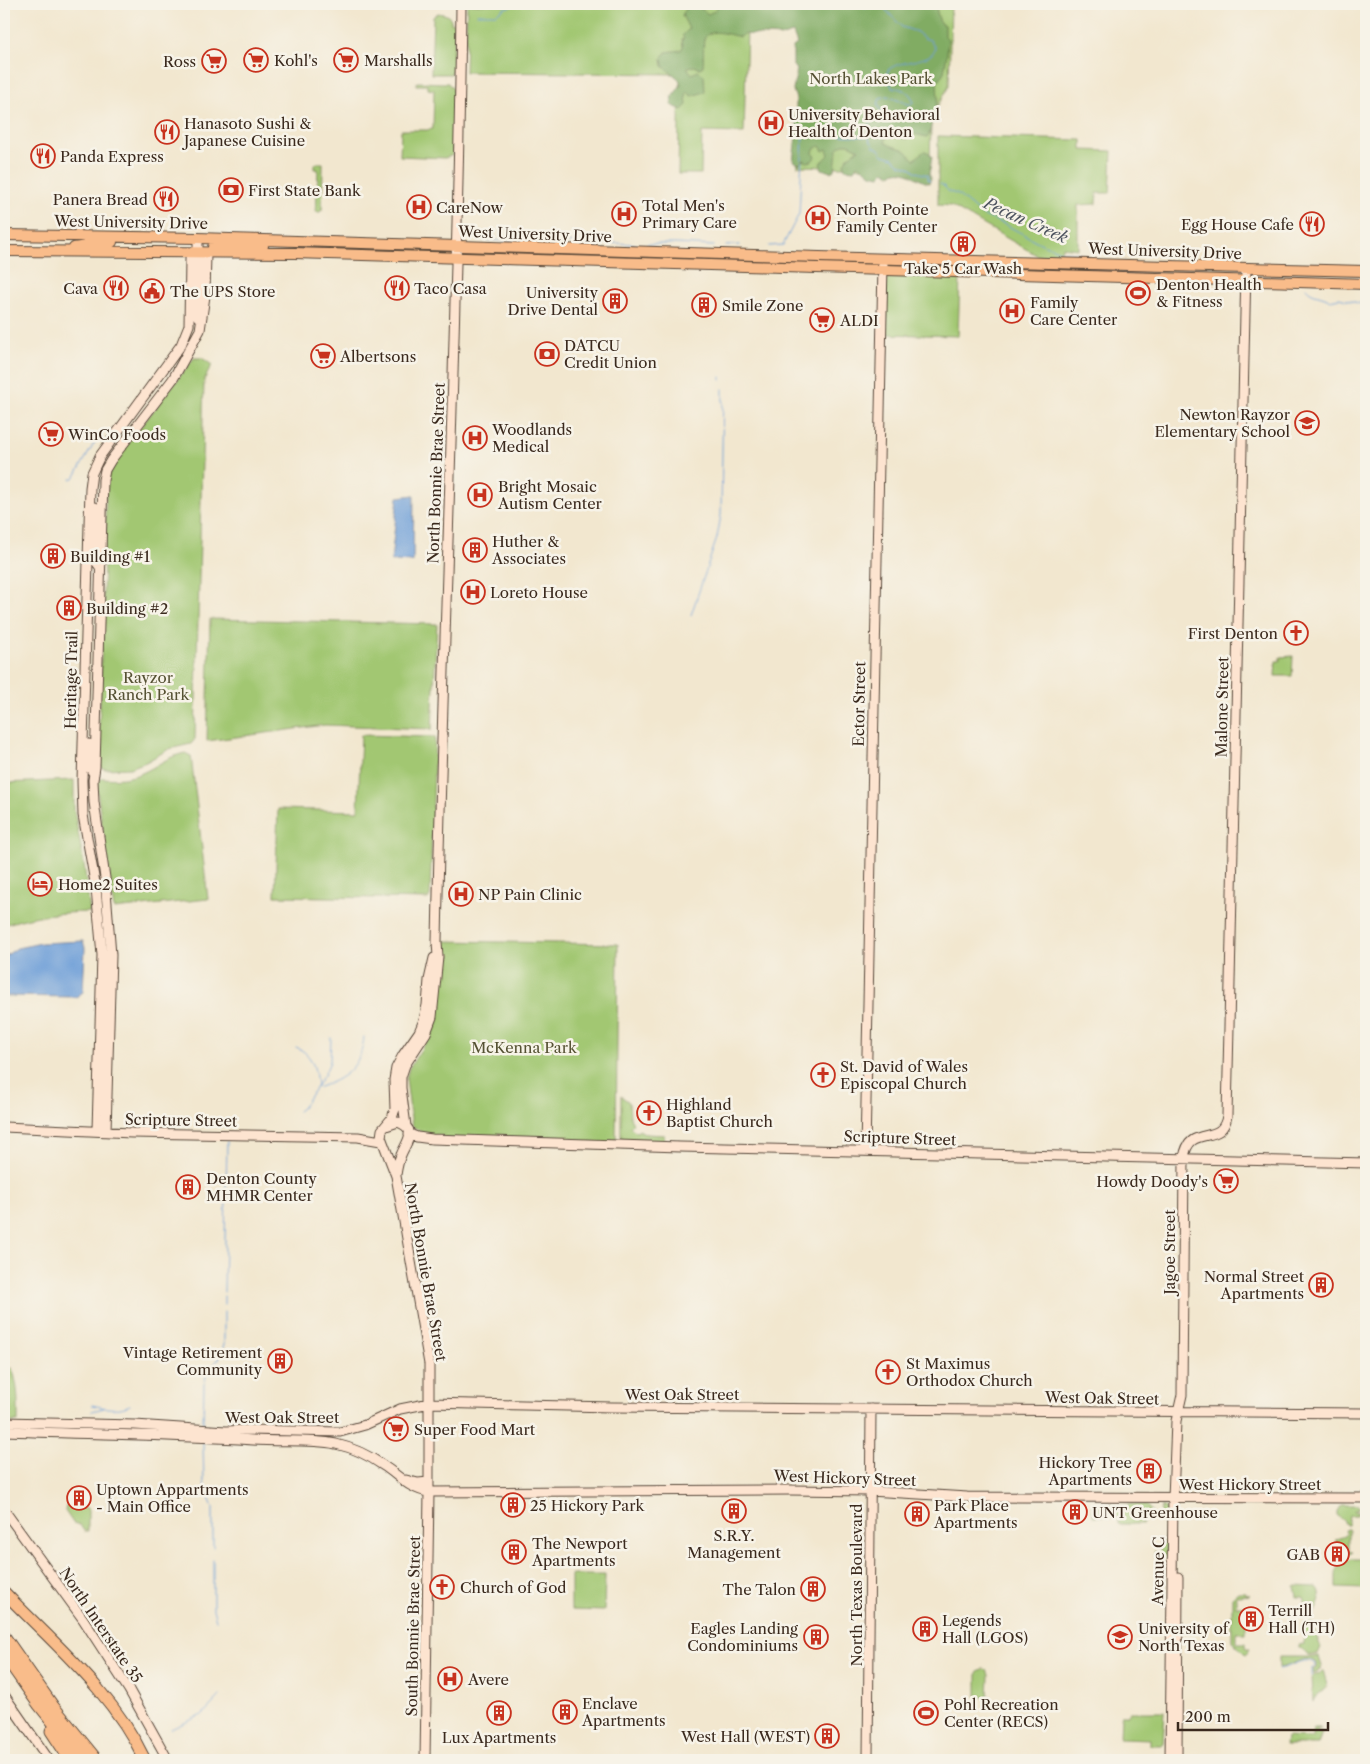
<svg xmlns="http://www.w3.org/2000/svg" width="1370" height="1764" font-family="'Libre Caslon Text',serif">
<rect width="100%" height="100%" fill="#f7f3e8"/>
<filter id="ink" filterUnits="userSpaceOnUse"><feTurbulence type="fractalNoise" baseFrequency=".02" numOctaves="2"/><feDisplacementMap in="SourceGraphic" scale="10" xChannelSelector="R" yChannelSelector="G"/><feConvolveMatrix kernelMatrix="1 2 1 2 8 2 1 2 1" color-interpolation-filters="sRGB"/></filter>
<filter id="wash" filterUnits="userSpaceOnUse"><feTurbulence type="fractalNoise" baseFrequency=".0096" numOctaves="4" result="noise"/><feDisplacementMap in="SourceGraphic" scale="20" xChannelSelector="R" yChannelSelector="G"/><feGaussianBlur stdDeviation="1.12" result="paint"/><feColorMatrix in="noise" values="0 0 0 0 0 0 0 0 0 0 0 0 0 0 0 0 0 1.4 0 .05"/><feComposite in="paint" operator="in"/></filter>
<g filter="url(#wash)">
<rect width="100%" height="100%" fill="#f2e7cf"/>
<path fill="#a2c772" stroke="#6e7848" d="M467,4H951L949,86L934,112L931,122L930,169L797,166L800,30L747,28L744,133L702,132L701,174H678L680,74L465,72Z
M438,13L447,15L451,19V23H455L453,69L451,74H431L433,17Z
M417,82L448,83L453,89V155L445,158L400,156L401,130H428L429,129H433L434,90L428,89V85H416Z
M938,136L1082,140V150L1112,151L1110,193H1097L1096,204L1078,205V249L1062,247L1059,257L1038,256L951,206L938,205Z
M318,163H323V165L322,210L320,212H316L318,169H314V164Z
M888,275L960,276L958,336L884,334L886,277Z
M194,358H202L212,365L204,380L195,739L191,744L169,749L146,762L130,768L104,769L98,765L106,492L109,474L116,459Z
M210,619L437,624L432,729L325,725L207,741Z
M1293,656L1292,676H1275L1276,661H1280V657Z
M361,735L435,737L430,896L428,899L275,896L278,809L358,811Z
M185,753L191,756L208,899L114,909L96,783L102,778C117,779 128,779 142,773C158,766 166,757 185,753Z
M74,780V810L84,864L90,912C58,913 38,914 7,924L4,917V783Z
M442,941L618,944L616,1144L432,1139L412,1126L406,1079L409,1068L428,1039L437,1014L439,1003Z
M621,1096L629,1102L630,1117L633,1124L630,1127L637,1132L639,1130L646,1134L664,1135V1142L621,1144Z
M4,1361L8,1369L12,1368C19,1387 18,1403 18,1422H4Z
M1110,1504L1119,1506L1132,1504L1146,1505L1152,1512H1143V1524H1118V1517L1093,1516L1092,1505Z
M1341,1505H1358V1510H1354V1512H1358L1357,1516H1349L1348,1525H1346L1343,1520L1337,1515V1511Z
M66,1506L88,1508V1531H84L80,1525L73,1523L65,1511Z
M1162,1506L1167,1509V1525H1168V1557C1163,1560 1159,1559 1154,1556L1155,1551H1160C1161,1545 1166,1538 1166,1532C1166,1523 1157,1517 1162,1506Z
M1346,1529H1348L1349,1531V1551H1352L1342,1561L1336,1564V1556H1338V1553L1336,1552V1539L1345,1536L1347,1533L1345,1532Z
M1350,1559H1366V1589L1336,1588V1570Z
M571,1575H605L604,1611L571,1610Z
M1295,1586L1317,1587C1325,1595 1316,1608 1312,1618L1304,1617V1597H1297Z
M1238,1592H1245V1595H1250L1236,1596V1606H1246V1633H1236V1643H1246V1647L1250,1649L1247,1654L1244,1653L1232,1641V1597Z
M1304,1624H1312L1321,1648L1318,1655H1308L1304,1650L1299,1647V1645L1304,1644Z
M1279,1657H1319L1322,1666L1318,1672L1312,1674V1670L1316,1668V1663C1305,1653 1292,1667 1279,1668Z
M984,1669L987,1670L989,1675L988,1697H977V1673L979,1670Z
M1323,1670L1327,1685C1324,1693 1315,1694 1313,1702L1312,1676L1319,1674Z
M1129,1712H1165L1163,1743L1161,1745H1150V1739L1120,1738L1121,1715H1128Z
M1313,1728H1320L1321,1729H1316V1732H1322L1318,1745H1285L1286,1737L1312,1738Z"/>
<path fill="#81ac64" stroke="#5e6b41" d="M689,4L696,5L708,14L714,11L719,4H935L940,23L945,26V36L948,39L947,54L944,72L937,83L938,99L929,134L927,137L913,134L906,139L888,134L885,142C891,147 898,147 905,150C908,152 911,157 914,160L924,151L928,152L932,157L929,174L931,178L929,183C914,180 907,166 890,174L884,171L880,176L871,174L860,165H857L854,170L845,169L844,163L848,157L859,149L849,144H842L837,150L835,170L830,172L822,169L820,164L829,155L827,149L823,151L820,146L814,149L813,153L815,157L812,161L807,162L804,160L799,164L793,161L796,136L799,130L796,124V99L793,90L797,69L793,66V47L797,44L793,33L782,36L744,34L741,37C732,36 709,26 704,39C703,44 704,58 703,66L700,68L694,66L688,67V69L692,74L698,71L704,75L705,92L691,96L688,91L686,95L687,105L682,110L671,105L673,96L681,85L679,79L663,66L662,58L666,52L681,50L683,47L682,39L684,38L682,36L689,29L682,15Z"/>
<path fill="#6e9fd8" stroke="#54647b" d="M414,495L413,562L391,561L398,497Z
M83,941L85,948L83,992L76,997L4,996V957L17,948L41,943Z"/>
<g fill="none" stroke-linecap="round" stroke-linejoin="round">
<path stroke="#6e9fd8" stroke-width="1" d="M859,4L867,8L869,4
M875,4L884,8L902,27L917,32L924,38L930,40L935,48C933,63 900,59 888,70L887,75L892,87C901,89 910,90 913,101L912,104H908L887,96L880,98L878,105L882,112L870,123L869,127L868,136L874,147L879,149L883,155L894,158L900,164L912,168L916,172L928,175V179L930,181
M477,14H496L505,8L520,4
M940,184L944,186L949,192L957,194L982,215L1004,224L1042,244L1060,251L1080,253
M483,240L536,242
M543,242L581,243
M589,242L635,244
M647,244H675L714,246
M726,246L739,245
M769,246L783,245L799,214L803,137L808,133L869,137
M1306,288C1311,296 1323,294 1330,300L1339,298L1366,305
M721,377V380
M71,479L74,478L102,430
M691,615L717,538L721,515L723,389
M296,1047C314,1055 316,1071 317,1088C344,1079 361,1068 364,1037
M298,1111L302,1108L324,1075L330,1062L331,1038
M224,1292L227,1141
M224,1305V1296
M92,1405C105,1408 118,1411 130,1405
M92,1411L104,1408
M203,1425L204,1384L207,1373L220,1357L224,1344V1312
M203,1442L204,1483L213,1508V1547
M213,1560V1609L216,1620
M1279,1669C1292,1668 1302,1656 1314,1663L1315,1666L1311,1670V1676
M171,1729L202,1715L220,1696"/>
</g>
</g>
<g filter="url(#ink)">
<g fill="none" stroke-linecap="round" stroke-linejoin="round">
<g stroke="#564639" stroke-width="11">
<path id="secondary" d="M198,317V238
M95,507L94,559L100,567
M89,744V767L94,774
M386,1126L398,1122C419,1130 406,1142 401,1155C398,1162 397,1168 396,1175
M406,1126L401,1088V1077L405,1065L426,1033L432,1017L438,957L437,942C443,629 458,317 461,4
M4,1127L132,1133L358,1137L381,1141
M97,1130L102,955L96,888L83,815L82,781L90,488L92,473L100,456L181,345L189,325L190,259
M106,1131L111,955L105,878L94,802L93,780L95,767L103,480L105,470L111,460L173,379L200,330L205,296L206,254
M409,1134L417,1137L432,1139L680,1147L1366,1163
M865,1151L883,264
M4,1422L135,1425L226,1431L249,1430L340,1432L365,1425L400,1409L430,1403L611,1407L1366,1413
M4,1431C87,1434 170,1435 253,1440C281,1442 310,1439 336,1444C354,1448 370,1456 384,1466C399,1476 411,1490 429,1492L790,1490L870,1491L967,1497L1366,1498
M406,1480L418,1483L429,1482
M4,1510L83,1619L129,1690L168,1760
M4,1695L49,1760
M425,1760L429,1492V1364L396,1176L381,1137L382,1130L392,1118L395,1109L394,1080L396,1068L403,1055L419,1032L424,1020L427,1005L429,980L434,958
M868,1760L871,1409
M1170,1760L1173,1498L1176,1421L1182,1395L1184,1158C1189,1122 1222,1148 1227,1116L1246,268
M1177,1760L1178,1577"/>
</g>
<g stroke="#564639" stroke-width="12">
<path id="primary" d="M4,235L198,238L819,257L1366,271
M213,247L263,246
M74,248L112,242
M4,251L294,253L1366,284"/>
</g>
<g stroke="#564639" stroke-width="13">
<path id="highway" d="M4,1592C55,1645 113,1692 145,1760
M4,1636L53,1706L97,1760
M4,1655L39,1705L83,1760
M51,1731L70,1760"/>
</g>
<use href="#secondary" stroke="#fde4d0" stroke-width="9"/>
<use href="#primary" stroke="#f9bc8a" stroke-width="10"/>
<use href="#highway" stroke="#f9bc8a" stroke-width="11"/>
</g>
</g>
<defs>
<g id="supermarket-ring" transform="scale(1.25)"><circle r="9.5" fill="#f7f3e8" stroke="#c8321e" stroke-width="1.5"/><path d="M-6-5.5h2.5l.6 2H6L4.5 2H-2.5L-4.4-4H-6ZM-1.5 3.2a1.3 1.3 0 1 0 .1 0ZM3 3.2a1.3 1.3 0 1 0 .1 0Z" fill="#c8321e"/></g>
<g id="hospital-ring" transform="scale(1.25)"><circle r="9.5" fill="#f7f3e8" stroke="#c8321e" stroke-width="1.5"/><path d="M-5-5h3v3.5h4V-5h3V5h-3V1.5h-4V5h-3Z" fill="#c8321e"/></g>
<g id="restaurant-ring" transform="scale(1.25)"><circle r="9.5" fill="#f7f3e8" stroke="#c8321e" stroke-width="1.5"/><path d="M-5-6h1v4h1v-4h1v4h1v-4h1v5L-1.5 .5V6h-2V.5L-5-1ZM5-6V6H3V1.5H1.5Q1.5-4 5-6Z" fill="#c8321e"/></g>
<g id="bank-ring" transform="scale(1.25)"><circle r="9.5" fill="#f7f3e8" stroke="#c8321e" stroke-width="1.5"/><path d="M-6-4H6V4H-6ZM0-2.3a2.3 2.3 0 1 0 0 4.6a2.3 2.3 0 1 0 0-4.6Z" fill="#c8321e"/></g>
<g id="building-ring" transform="scale(1.25)"><circle r="9.5" fill="#f7f3e8" stroke="#c8321e" stroke-width="1.5"/><path d="M-4-6H4V6H1V3H-1V6H-4ZM-2.5-4.3h1.7v1.8h-1.7ZM.8-4.3h1.7v1.8H.8ZM-2.5-1h1.7V.8h-1.7ZM.8-1h1.7V.8H.8Z" fill="#c8321e"/></g>
<g id="civic-ring" transform="scale(1.25)"><circle r="9.5" fill="#f7f3e8" stroke="#c8321e" stroke-width="1.5"/><path d="M-.6-6.5H3V-4.5H.6V-3L4-1V1h2V6H-6V1h2V-1L-.6-3ZM-1.2 2.5V6h2.4V2.5Z" fill="#c8321e"/></g>
<g id="stadium-ring" transform="scale(1.25)"><circle r="9.5" fill="#f7f3e8" stroke="#c8321e" stroke-width="1.5"/><path d="M0-5a6.5 5 0 1 0 0 10a6.5 5 0 1 0 0-10ZM-3.5-1.8h7v3.6h-7Z" fill="#c8321e"/></g>
<g id="school-ring" transform="scale(1.25)"><circle r="9.5" fill="#f7f3e8" stroke="#c8321e" stroke-width="1.5"/><path d="M0-5L7-2L0 1L-7-2ZM-4 1L0 2.5L4 1V4Q0 6-4 4Z" fill="#c8321e"/></g>
<g id="church-ring" transform="scale(1.25)"><circle r="9.5" fill="#f7f3e8" stroke="#c8321e" stroke-width="1.5"/><path d="M-1.2-6h2.4v3.5h3.3v2.4h-3.3V6h-2.4V-.1h-3.3v-2.4h3.3Z" fill="#c8321e"/></g>
<g id="hotel-ring" transform="scale(1.25)"><circle r="9.5" fill="#f7f3e8" stroke="#c8321e" stroke-width="1.5"/><path d="M-6-4.5h1.5V1H6V5H4.5V3h-9V5H-6ZM-4 0a1.8 1.8 0 1 1 3.6 0ZM.5 0V-2.5h3Q6-2.5 6 0Z" fill="#c8321e"/></g>
<g id="university-ring" transform="scale(1.25)"><circle r="9.5" fill="#f7f3e8" stroke="#c8321e" stroke-width="1.5"/><path d="M0-5L7-2L0 1L-7-2ZM-4 1L0 2.5L4 1V4Q0 6-4 4Z" fill="#c8321e"/></g>
</defs>
<g fill-rule="evenodd">
<use href="#supermarket-ring" x="256" y="60"/>
<use href="#supermarket-ring" x="346" y="60"/>
<use href="#supermarket-ring" x="214" y="61"/>
<use href="#hospital-ring" x="771" y="123"/>
<use href="#restaurant-ring" x="167" y="132"/>
<use href="#restaurant-ring" x="43" y="156"/>
<use href="#bank-ring" x="231" y="190"/>
<use href="#restaurant-ring" x="166" y="199"/>
<use href="#hospital-ring" x="419" y="207"/>
<use href="#hospital-ring" x="624" y="214"/>
<use href="#hospital-ring" x="818" y="218"/>
<use href="#restaurant-ring" x="1312" y="224"/>
<use href="#building-ring" x="963" y="244"/>
<use href="#restaurant-ring" x="116" y="288"/>
<use href="#restaurant-ring" x="397" y="288"/>
<use href="#civic-ring" x="152" y="291"/>
<use href="#stadium-ring" x="1138" y="293"/>
<use href="#building-ring" x="615" y="301"/>
<use href="#building-ring" x="704" y="305"/>
<use href="#hospital-ring" x="1012" y="311"/>
<use href="#supermarket-ring" x="822" y="320"/>
<use href="#bank-ring" x="547" y="354"/>
<use href="#supermarket-ring" x="323" y="356"/>
<use href="#school-ring" x="1307" y="423"/>
<use href="#supermarket-ring" x="51" y="434"/>
<use href="#hospital-ring" x="475" y="438"/>
<use href="#hospital-ring" x="480" y="495"/>
<use href="#building-ring" x="475" y="550"/>
<use href="#building-ring" x="53" y="556"/>
<use href="#hospital-ring" x="473" y="592"/>
<use href="#building-ring" x="69" y="608"/>
<use href="#church-ring" x="1296" y="633"/>
<use href="#hotel-ring" x="40" y="884"/>
<use href="#hospital-ring" x="461" y="894"/>
<use href="#church-ring" x="823" y="1075"/>
<use href="#church-ring" x="649" y="1113"/>
<use href="#supermarket-ring" x="1226" y="1181"/>
<use href="#building-ring" x="188" y="1187"/>
<use href="#building-ring" x="1321" y="1285"/>
<use href="#building-ring" x="280" y="1361"/>
<use href="#church-ring" x="888" y="1372"/>
<use href="#supermarket-ring" x="396" y="1429"/>
<use href="#building-ring" x="1149" y="1471"/>
<use href="#building-ring" x="79" y="1498"/>
<use href="#building-ring" x="513" y="1505"/>
<use href="#building-ring" x="734" y="1511"/>
<use href="#building-ring" x="1075" y="1512"/>
<use href="#building-ring" x="917" y="1514"/>
<use href="#building-ring" x="514" y="1552"/>
<use href="#building-ring" x="1337" y="1554"/>
<use href="#church-ring" x="442" y="1587"/>
<use href="#building-ring" x="813" y="1589"/>
<use href="#building-ring" x="1251" y="1619"/>
<use href="#building-ring" x="925" y="1629"/>
<use href="#building-ring" x="816" y="1637"/>
<use href="#university-ring" x="1120" y="1637"/>
<use href="#hospital-ring" x="450" y="1679"/>
<use href="#building-ring" x="565" y="1712"/>
<use href="#building-ring" x="499" y="1713"/>
<use href="#stadium-ring" x="926" y="1713"/>
<use href="#building-ring" x="827" y="1736"/>
</g>
<g text-anchor="middle" dominant-baseline="central" stroke-width="5" stroke-linejoin="round" paint-order="stroke">
<g font-size="15" fill="#3b2a1e" stroke="#f7f3e8" text-anchor="start">
<text x="274" y="60">Kohl's</text>
<text x="364" y="60">Marshalls</text>
<text x="196" y="61" text-anchor="end">Ross</text>
<text x="788" y="114">University Behavioral<tspan x="788" dy="17">Health of Denton</tspan></text>
<text x="184" y="123">Hanasoto Sushi &amp;<tspan x="184" dy="17">Japanese Cuisine</tspan></text>
<text x="60" y="156">Panda Express</text>
<text x="248" y="190">First State Bank</text>
<text x="148" y="199" text-anchor="end">Panera Bread</text>
<text x="642" y="205">Total Men's<tspan x="642" dy="17">Primary Care</tspan></text>
<text x="436" y="207">CareNow</text>
<text x="836" y="209">North Pointe<tspan x="836" dy="17">Family Center</tspan></text>
<text x="1294" y="224" text-anchor="end">Egg House Cafe</text>
<text x="963" y="268" text-anchor="middle">Take 5 Car Wash</text>
<text x="1156" y="284">Denton Health<tspan x="1156" dy="17">&amp; Fitness</tspan></text>
<text x="98" y="288" text-anchor="end">Cava</text>
<text x="414" y="288">Taco Casa</text>
<text x="170" y="291">The UPS Store</text>
<text x="598" y="292" text-anchor="end">University<tspan x="598" dy="17">Drive Dental</tspan></text>
<text x="1030" y="302">Family<tspan x="1030" dy="17">Care Center</tspan></text>
<text x="722" y="305">Smile Zone</text>
<text x="840" y="320">ALDI</text>
<text x="564" y="345">DATCU<tspan x="564" dy="17">Credit Union</tspan></text>
<text x="340" y="356">Albertsons</text>
<text x="1290" y="414" text-anchor="end">Newton Rayzor<tspan x="1290" dy="17">Elementary School</tspan></text>
<text x="492" y="429">Woodlands<tspan x="492" dy="17">Medical</tspan></text>
<text x="68" y="434">WinCo Foods</text>
<text x="498" y="486">Bright Mosaic<tspan x="498" dy="17">Autism Center</tspan></text>
<text x="492" y="541">Huther &amp;<tspan x="492" dy="17">Associates</tspan></text>
<text x="70" y="556">Building #1</text>
<text x="490" y="592">Loreto House</text>
<text x="86" y="608">Building #2</text>
<text x="1278" y="633" text-anchor="end">First Denton</text>
<text x="58" y="884">Home2 Suites</text>
<text x="478" y="894">NP Pain Clinic</text>
<text x="840" y="1066">St. David of Wales<tspan x="840" dy="17">Episcopal Church</tspan></text>
<text x="666" y="1104">Highland<tspan x="666" dy="17">Baptist Church</tspan></text>
<text x="206" y="1178">Denton County<tspan x="206" dy="17">MHMR Center</tspan></text>
<text x="1208" y="1181" text-anchor="end">Howdy Doody's</text>
<text x="1304" y="1276" text-anchor="end">Normal Street<tspan x="1304" dy="17">Apartments</tspan></text>
<text x="262" y="1352" text-anchor="end">Vintage Retirement<tspan x="262" dy="17">Community</tspan></text>
<text x="906" y="1363">St Maximus<tspan x="906" dy="17">Orthodox Church</tspan></text>
<text x="414" y="1429">Super Food Mart</text>
<text x="1132" y="1462" text-anchor="end">Hickory Tree<tspan x="1132" dy="17">Apartments</tspan></text>
<text x="96" y="1489">Uptown Appartments<tspan x="96" dy="17">- Main Office</tspan></text>
<text x="530" y="1505">25 Hickory Park</text>
<text x="934" y="1505">Park Place<tspan x="934" dy="17">Apartments</tspan></text>
<text x="1092" y="1512">UNT Greenhouse</text>
<text x="734" y="1535" text-anchor="middle">S.R.Y.<tspan x="734" dy="17">Management</tspan></text>
<text x="532" y="1543">The Newport<tspan x="532" dy="17">Apartments</tspan></text>
<text x="1320" y="1554" text-anchor="end">GAB</text>
<text x="460" y="1587">Church of God</text>
<text x="796" y="1589" text-anchor="end">The Talon</text>
<text x="1268" y="1610">Terrill<tspan x="1268" dy="17">Hall (TH)</tspan></text>
<text x="942" y="1620">Legends<tspan x="942" dy="17">Hall (LGOS)</tspan></text>
<text x="798" y="1628" text-anchor="end">Eagles Landing<tspan x="798" dy="17">Condominiums</tspan></text>
<text x="1138" y="1628">University of<tspan x="1138" dy="17">North Texas</tspan></text>
<text x="468" y="1679">Avere</text>
<text x="582" y="1703">Enclave<tspan x="582" dy="17">Apartments</tspan></text>
<text x="944" y="1704">Pohl Recreation<tspan x="944" dy="17">Center (RECS)</tspan></text>
<text x="810" y="1736" text-anchor="end">West Hall (WEST)</text>
<text x="499" y="1737" text-anchor="middle">Lux Apartments</text>
</g>
<g font-size="15" fill="#555133" stroke="#f7f3e8">
<text x="871" y="78">North Lakes Park</text>
<text x="148" y="677">Rayzor<tspan x="148" dy="17">Ranch Park</tspan></text>
<text x="524" y="1047">McKenna Park</text>
</g>
<g font-size="15" fill="#3b2a1e" stroke="#f7f3e8">
<text transform="translate(131 222) rotate(1)">West University Drive</text>
<text transform="translate(535 234) rotate(2)">West University Drive</text>
<text transform="translate(1165 251) rotate(2)">West University Drive</text>
<text transform="translate(436 473) rotate(-88)">North Bonnie Brae Street</text>
<text transform="translate(71 680) rotate(-89)">Heritage Trail</text>
<text transform="translate(859 704) rotate(-89)">Ector Street</text>
<text transform="translate(1222 707) rotate(-89)">Malone Street</text>
<text transform="translate(181 1120) rotate(1)">Scripture Street</text>
<text transform="translate(900 1138) rotate(2)">Scripture Street</text>
<text transform="translate(1169 1252) rotate(-90)">Jagoe Street</text>
<text transform="translate(426 1272) rotate(80)">North Bonnie Brae Street</text>
<text x="682" y="1394">West Oak Street</text>
<text transform="translate(1102 1398) rotate(1)">West Oak Street</text>
<text x="282" y="1417">West Oak Street</text>
<text transform="translate(845 1478) rotate(2)">West Hickory Street</text>
<text x="1250" y="1484">West Hickory Street</text>
<text transform="translate(1158 1571) rotate(-89)">Avenue C</text>
<text transform="translate(856 1585) rotate(-90)">North Texas Boulevard</text>
<text transform="translate(101 1625) rotate(56)">North Interstate 35</text>
<text transform="translate(413 1626) rotate(-89)">South Bonnie Brae Street</text>
</g>
<g font-size="16" font-style="italic" fill="#4d535f" stroke="#f7f3e8">
<text transform="translate(1026 220) rotate(24)">Pecan Creek</text>
</g>
</g>
<rect width="1370" height="1764" fill="none" stroke="#f7f3e8" stroke-width="20"/>
<path d="M1178 1722v8h150v-8" fill="none" stroke="#3b2a1e" stroke-width="2.5"/>
<text x="1185" y="1722" font-size="15" fill="#3b2a1e" stroke="#f7f3e8" stroke-width="4" paint-order="stroke">200 m</text>
</svg>
